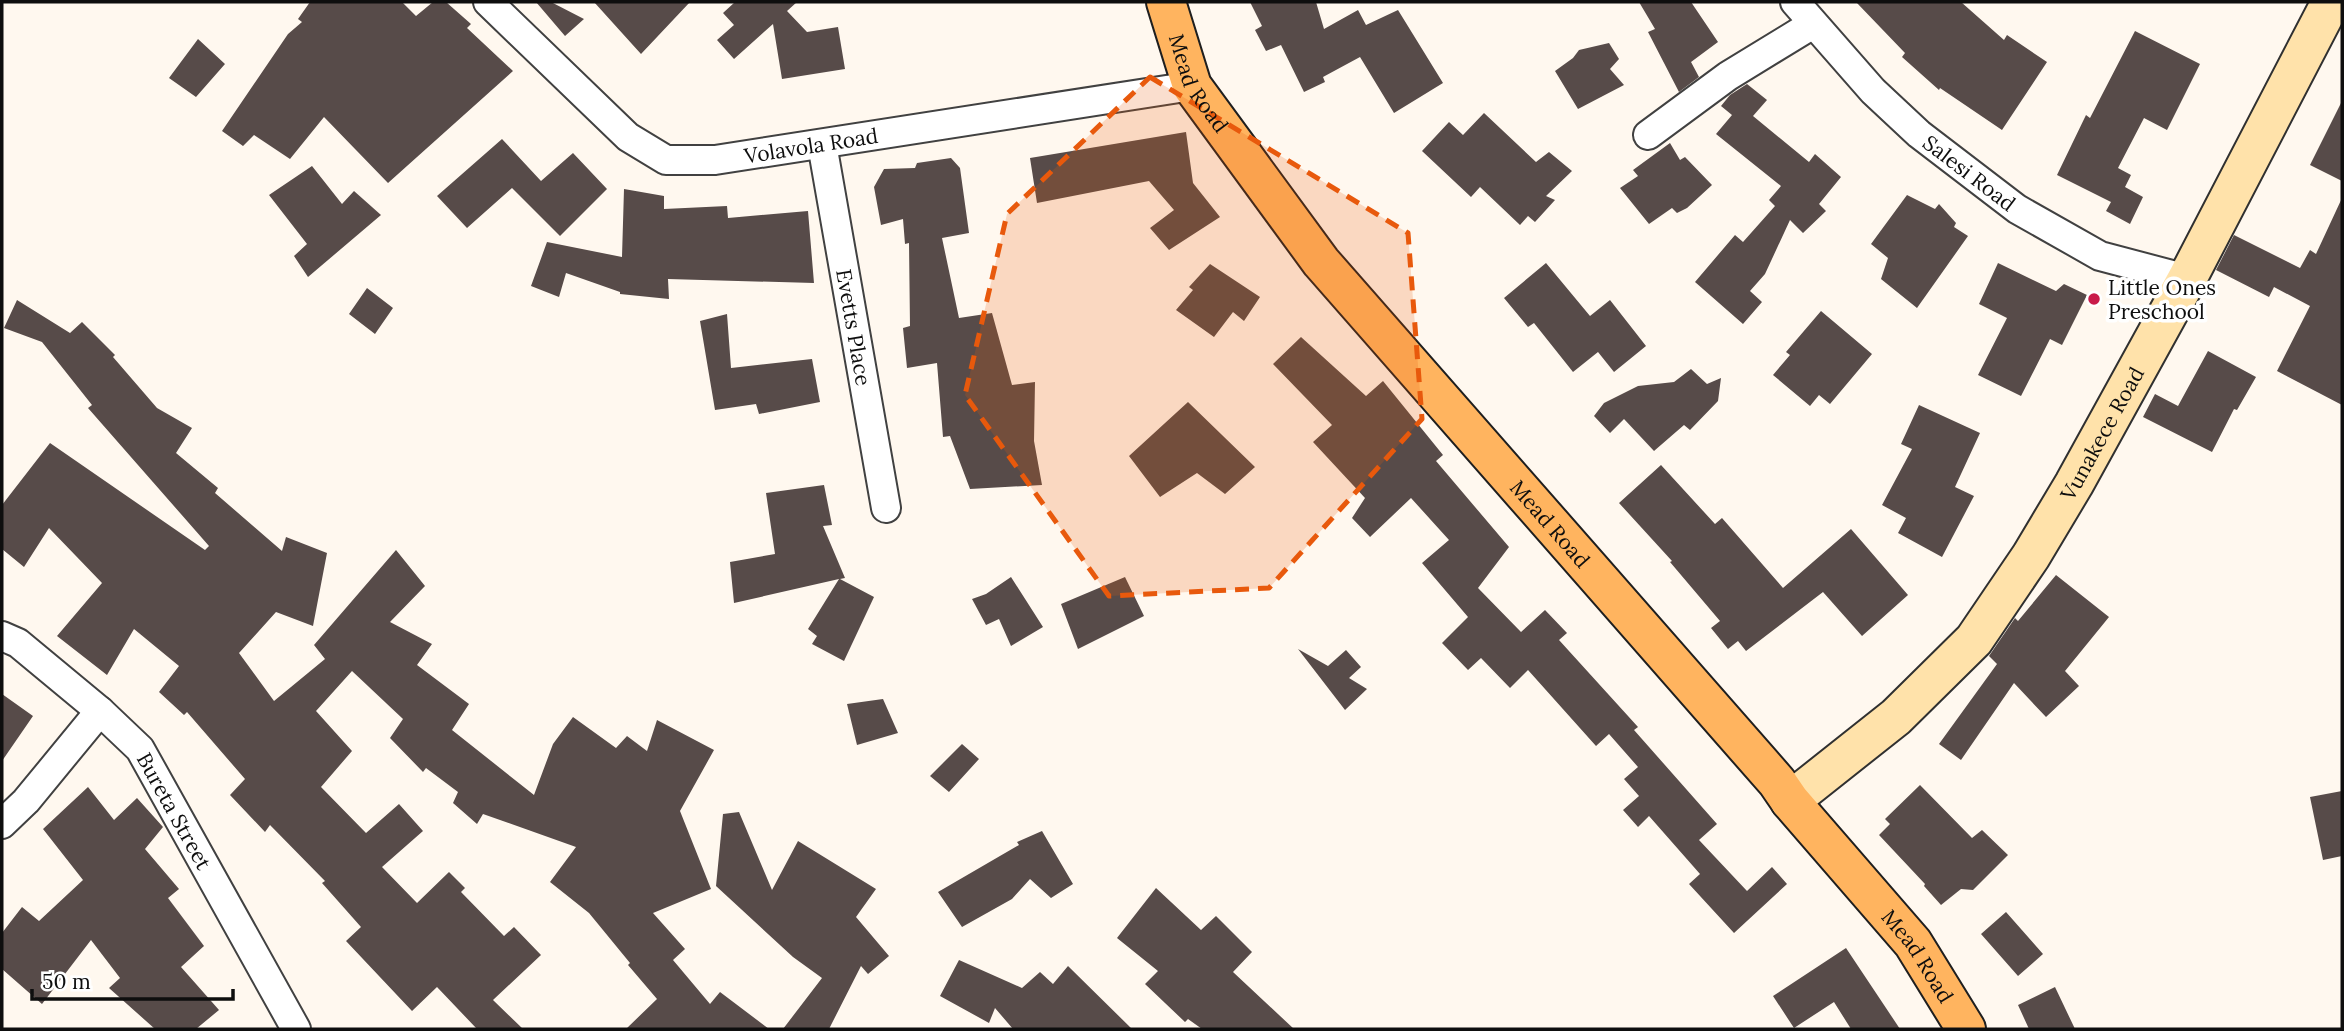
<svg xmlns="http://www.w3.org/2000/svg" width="2344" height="1031" font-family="Lora,serif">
<rect width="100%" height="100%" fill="#fff8ef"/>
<path fill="#574b49" d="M310,2H402L416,16L433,2H446L471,24L467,28L513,71L388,183L324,117L290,159L254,135L243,146L222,131L288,34L302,22L298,19Z
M536,2H551L584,19L565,36Z
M594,2H690L641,54Z
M735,2H797L787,11L807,32L838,27L845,69L782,79L773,24L734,59L717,40L734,25L723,13Z
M1250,2H1316L1324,29L1358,10L1366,25L1398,10L1443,83L1394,113L1360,57L1323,77L1325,82L1304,92L1281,45L1266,51L1255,30L1262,26Z
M1639,2H1691L1718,42L1691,62L1699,77L1679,92L1648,32L1655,29Z
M1856,2H1961L2004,40L2007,35L2047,62L2002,130L1940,88L1939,90L1902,57L1905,53Z
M2135,31L2200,64L2167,130L2144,118L2118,168L2131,175L2125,187L2143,197L2130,224L2106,211L2111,202L2057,175L2086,115L2090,118Z
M198,39L225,64L196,97L169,78Z
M1609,43L1619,59L1610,69L1624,85L1578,109L1555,71L1573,58L1579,50Z
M1747,84L1767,100L1753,116L1809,162L1815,154L1841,177L1819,204L1826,211L1803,233L1790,220L1765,274L1750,291L1762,302L1743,324L1695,282L1735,235L1743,242L1775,206L1769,200L1781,186L1716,134L1732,115L1721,106L1730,95Z
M2342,101V181L2310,165Z
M1484,113L1536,162L1549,152L1572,171L1546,196L1555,200L1535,222L1528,216L1520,225L1480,187L1471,197L1422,151L1449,122L1463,135Z
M1186,132L1193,183L1220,217L1169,250L1150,228L1174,210L1149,181L1037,203L1030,158Z
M502,139L541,181L573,153L607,189L560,236L512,188L467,228L437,196Z
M1670,143L1680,160L1685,157L1712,185L1687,208L1677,213L1672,208L1649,224L1620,188L1638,176L1633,170Z
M951,158L960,168L969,233L942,238L959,318L992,313L1012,385L1035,382L1034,441L1042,485L970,489L950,436L943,437L937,363L907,368L903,328L910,326L909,243L905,244L903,219L881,225L874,187L884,169L915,168L917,163Z
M312,166L342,204L354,191L381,215L308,277L294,256L307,244L269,195Z
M624,189L664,196V209L727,206L728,218L808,211L814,283L668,279L669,299L620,294V292L566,273L559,297L531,286L547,242L622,257Z
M1907,195L1935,209L1939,204L1956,223L1954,227L1968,236L1917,308L1881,279L1888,258L1871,244Z
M2342,198V405L2277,371L2310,306L2274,287L2269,297L2216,270L2234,235L2300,268L2310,250L2316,254Z
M1546,263L1590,316L1610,300L1646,346L1614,372L1598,352L1573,372L1534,323L1528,327L1504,298Z
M1998,263L2056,291L2064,284L2087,295L2062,345L2050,339L2021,396L1978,375L2007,318L1979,304Z
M1210,264L1260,297L1244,321L1233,312L1214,337L1176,310L1193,290L1189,287Z
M367,288L393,308L375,334L349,314Z
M17,300L70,333L82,322L115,355L113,357L157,408L192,428L176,453L218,488L215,493L282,551L286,537L327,553L313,626L276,612L239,653L274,701L325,659L314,645L396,550L425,586L390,622L432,644L417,665L469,704L452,730L534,795L553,744L573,717L616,748L627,736L647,751L657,720L714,750L680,811L711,889L653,913L685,949L673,960L710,1004L720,992L769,1029H626L657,999L628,965L630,963L589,913L550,882L576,847L483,814L477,824L453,803L458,792L426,768L423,772L390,738L403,719L352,671L316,711L352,751L321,787L366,833L399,804L423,831L382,867L417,903L449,872L465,888L461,892L504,936L514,927L541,955L493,1000L523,1029H477L437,987L412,1011L346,941L361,927L322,883L325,881L270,825L265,832L230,795L245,779L187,712L184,715L159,692L179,666L134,629L107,675L57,636L102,583L49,528L24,567L2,549V505L50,443L205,550L209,546L88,408L92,405L42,342L4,328Z
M1821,311L1872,354L1830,404L1819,395L1810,406L1773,375L1790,355L1786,352Z
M727,314L731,368L812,359L820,402L759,414L756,404L715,410L700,321Z
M1301,337L1366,396L1383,381L1443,455L1436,461L1509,547L1478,588L1521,632L1545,610L1567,633L1559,640L1638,727L1634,730L1717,824L1699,840L1747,891L1772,867L1787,884L1734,933L1689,884L1700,874L1649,816L1638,827L1623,810L1639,796L1624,779L1638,767L1609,734L1596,746L1528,670L1510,688L1481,658L1468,670L1442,643L1468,617L1422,563L1449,540L1411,498L1370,537L1352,518L1365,498L1313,442L1332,425L1273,364Z
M2208,351L2256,377L2237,410L2234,409L2212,452L2143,417L2155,394L2178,406Z
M1691,369L1707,384L1721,378L1718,401L1690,430L1684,425L1654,451L1624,419L1610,433L1594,416L1604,403L1638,386L1674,382Z
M1188,402L1255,467L1225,494L1197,473L1160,497L1129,456Z
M1919,405L1980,433L1955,487L1974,496L1942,557L1898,533L1906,518L1882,505L1912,449L1901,444Z
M1661,465L1715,524L1722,518L1783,588L1851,529L1908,595L1862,636L1823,592L1746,651L1738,641L1728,649L1711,628L1720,621L1670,562L1672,561L1619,503Z
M824,485L832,525L823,526L845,578L840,579L874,597L844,661L812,644L817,636L808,629L839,579L734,603L730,562L775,554L766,493Z
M2056,575L2109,617L2065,671L2079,686L2046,717L2014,683L1961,760L1939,744L1997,664L1989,656L2015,618L2018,621Z
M1011,577L1043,627L1011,646L999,619L986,625L972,599L986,594Z
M1125,577L1144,616L1078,649L1061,604Z
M1298,649L1328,666L1346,650L1361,667L1349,678L1367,689L1345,710Z
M2,694L33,716L2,761Z
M883,699L898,733L857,745L847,704Z
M962,744L979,759L949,792L930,776Z
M1920,785L1972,838L1982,830L2008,855L1973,890L1961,889L1941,905L1924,886L1925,884L1879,835L1890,824L1885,819Z
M88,787L114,820L137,798L163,827L145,849L179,889L168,898L204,946L181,967L219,1010L196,1029H155L109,988L120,978L91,940L42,1004L2,969V933L22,907L39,921L83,880L43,829Z
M2342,791V856L2323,860L2310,797Z
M739,812L772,890L798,841L876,889L856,917L889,956L868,974L861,966L829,1029H783L822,978L793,957L716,886L723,814Z
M1042,831L1073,884L1051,898L1030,879L1012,899L962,927L938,892L1019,845L1017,842Z
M1156,888L1201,930L1216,916L1252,952L1233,972L1294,1029H1202L1188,1019L1185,1022L1145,984L1158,971L1117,938Z
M2006,912L2043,954L2018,976L1981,934Z
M1846,948L1900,1029H1851L1834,1002L1794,1028L1773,996Z
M959,960L1022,988L1040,972L1053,984L1068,966L1132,1029H1013L995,1008L989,1023L940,996Z
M2055,987L2075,1029H2029L2018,1005Z"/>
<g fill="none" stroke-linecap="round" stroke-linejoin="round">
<g stroke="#414141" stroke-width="32">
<g id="minor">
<path id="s1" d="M488,2L628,137L666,160H715L1192,86"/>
<path id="s2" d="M1795,2L1873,91L1919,134L2017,209L2100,256L2187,279"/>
<path d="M1648,135L1728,76L1813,24"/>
<path id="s3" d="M822,144L886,508"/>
<path id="s4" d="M2,636L18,643L100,711L140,749L296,1029"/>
<path d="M2,824L26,801L100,711"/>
</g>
</g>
<g stroke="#303030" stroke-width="42">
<g id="secondary">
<path id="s5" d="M1790,801L1896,717L1974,640L2031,556L2074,484L2187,279L2331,2"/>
</g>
</g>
<g stroke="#1f1f1f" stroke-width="42">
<g id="primary">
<path id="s6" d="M1166,2L1192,86L1321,262L1777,782L1790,801L1913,943L1966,1029"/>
</g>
</g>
<use href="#minor" stroke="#fff" stroke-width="28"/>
<use href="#secondary" stroke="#ffe2aa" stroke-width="38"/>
<use href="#primary" stroke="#ffb45f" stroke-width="38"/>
</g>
<path fill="#e8590c" fill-opacity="0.2" stroke="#e8590c" stroke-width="5" stroke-dasharray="14 9" stroke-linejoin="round" d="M1150,77L1408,233L1422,419L1269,588L1109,596L965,395L1007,214Z"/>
<circle fill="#c91b4a" stroke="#fff" stroke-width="2.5" cx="2094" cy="299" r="7"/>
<g text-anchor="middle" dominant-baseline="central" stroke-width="7" stroke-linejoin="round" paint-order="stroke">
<g font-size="21" fill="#0e0e0e" stroke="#fff">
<text stroke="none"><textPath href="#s6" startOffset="88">Mead Road</textPath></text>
<text stroke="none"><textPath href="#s1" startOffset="385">Volavola Road</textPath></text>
<text stroke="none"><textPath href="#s2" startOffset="245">Salesi Road</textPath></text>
<text stroke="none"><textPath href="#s3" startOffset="186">Evetts Place</textPath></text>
<text stroke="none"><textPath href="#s5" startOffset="488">Vunakece Road</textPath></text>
<text stroke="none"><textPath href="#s6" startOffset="654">Mead Road</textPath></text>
<text stroke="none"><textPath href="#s4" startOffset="250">Bureta Street</textPath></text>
<text stroke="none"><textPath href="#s6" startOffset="1222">Mead Road</textPath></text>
</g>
<g font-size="21" fill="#0e0e0e" stroke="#fff" text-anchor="start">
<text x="2108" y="287">Little Ones<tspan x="2108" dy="24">Preschool</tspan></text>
</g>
</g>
<rect width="2344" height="1031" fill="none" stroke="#0e0e0e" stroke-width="7"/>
<path d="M32 989v10h201v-10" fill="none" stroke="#0e0e0e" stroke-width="3.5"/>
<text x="42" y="989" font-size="21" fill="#0e0e0e" stroke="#ffffff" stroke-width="5" paint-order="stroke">50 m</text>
</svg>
